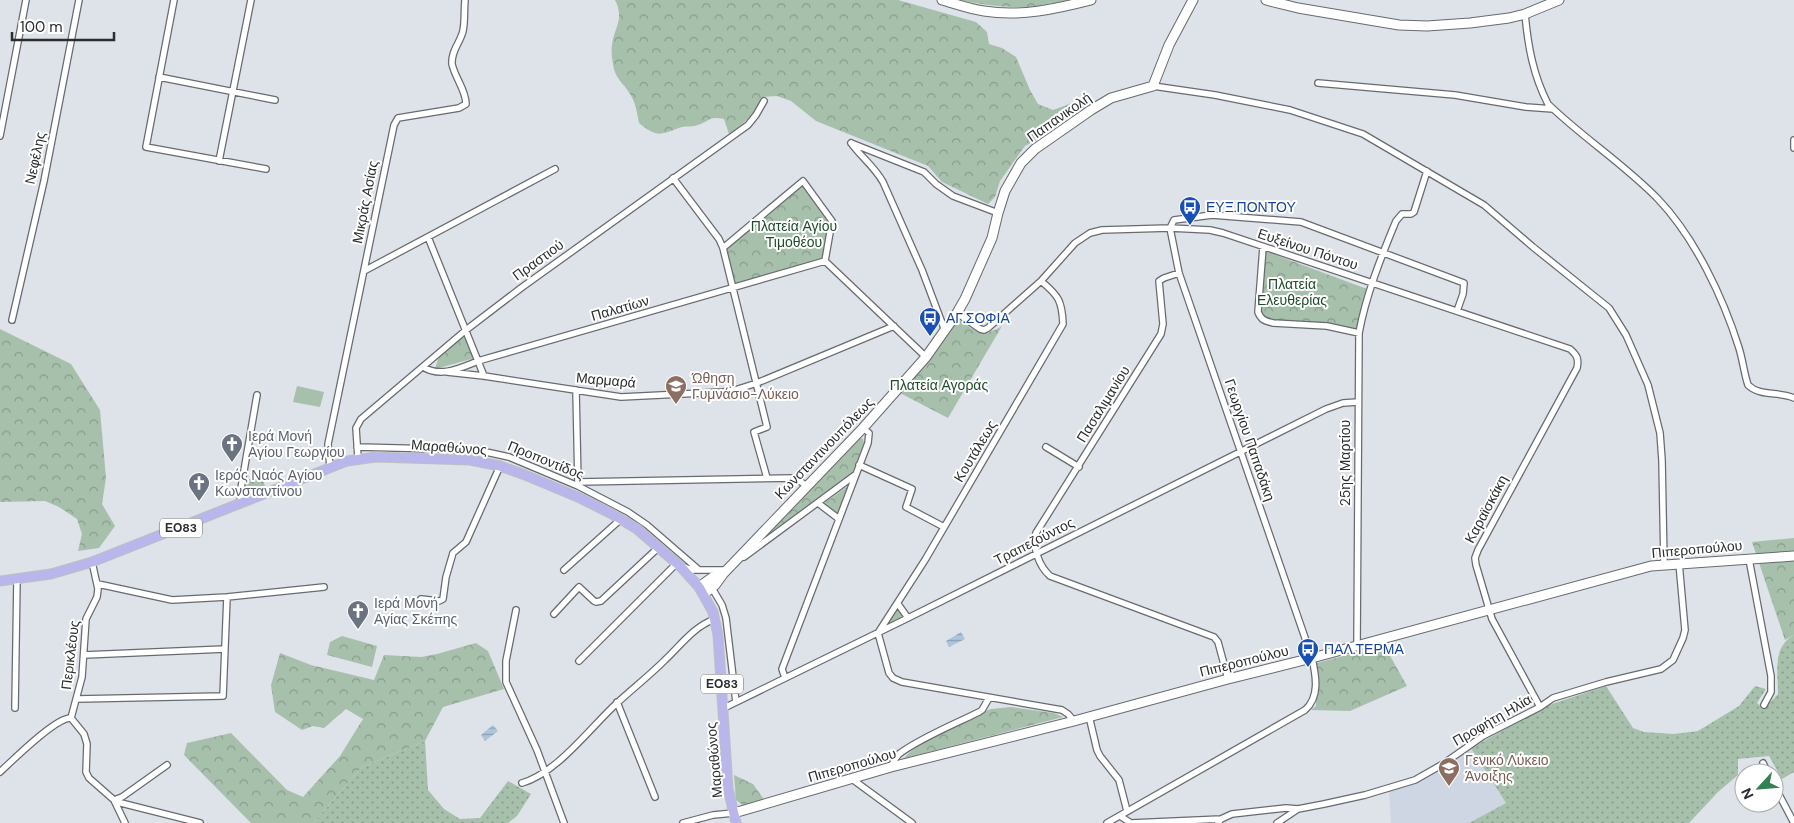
<svg xmlns="http://www.w3.org/2000/svg" width="1794" height="823" font-family="'DM Sans',sans-serif">
<defs>
<pattern id="grass-dots" width="8" height="8" patternUnits="userSpaceOnUse" patternTransform="scale(1.25)"><rect width="8" height="8" fill="#a7c0ab"/><path d="M2 2h.1M6 6h.1" fill="none" stroke="#889c8c" stroke-width="1.8" stroke-linecap="round"/></pattern>
<pattern id="forest-crowns" width="20" height="18" patternUnits="userSpaceOnUse" patternTransform="scale(1.25)"><rect width="20" height="18" fill="#a7c0ab"/><path d="M2 6a3 3 0 1 1 6 0M12 15a3 3 0 1 1 6 0" fill="none" stroke="#889c8c"/></pattern>
<pattern id="water-rules" width="6" height="5" patternUnits="userSpaceOnUse" patternTransform="scale(1.25)"><rect width="6" height="5" fill="#abc5dd"/><path d="M0 2.5h6" fill="none" stroke="#8ba0b4"/></pattern>
</defs>
<rect width="100%" height="100%" fill="#dee2e9"/>
<path fill="#ced6e3" d="M1471,748L1506,803L1469,823H1391L1389,790L1414,783L1430,775Z"/>
<path fill="url(#grass-dots)" d="M251,478L263,480L265,486L247,494L242,492L244,483Z
M1794,635V772L1782,779L1769,756L1738,759V775L1718,792L1689,823H1469L1506,803L1471,748L1549,705L1606,686L1633,728L1644,732L1674,734L1698,731L1739,706L1755,686L1766,689L1757,703L1764,709L1778,694C1778,672 1772,647 1794,635Z
M425,741L428,790L444,809L460,819L480,818L508,781L531,794L517,816L508,823H313L362,767Z"/>
<path fill="url(#forest-crowns)" d="M615,0H898L976,22L987,32L989,44L1002,48L1016,57L1030,90L1038,104L1053,110L1086,98V106L1075,115L1047,127L1038,139L1025,146L1000,181L995,197L988,204L942,182L928,166L816,121L791,101L777,96L762,97C752,117 747,121 729,134L724,119C708,116 712,120 698,125C693,127 687,126 682,127C660,134 659,139 639,123C637,113 636,103 630,94C623,82 615,79 613,64C612,58 611,51 612,45C614,27 625,20 615,0Z
M959,0H1075C1038,11 997,8 959,0Z
M802,185L829,222L823,259L736,285L726,250Z
M1265,251L1367,289L1356,330L1328,323L1270,320L1263,316L1261,312Z
M958,319C977,332 981,339 1002,326L948,418L900,393L928,360Z
M0,329L71,364L100,410L106,478L102,504L115,526L99,548L78,551L82,534L77,519L59,507L45,501L0,502Z
M466,333L475,358L435,369L439,356Z
M860,438L863,439L864,443L852,473L761,540Z
M851,484L838,516L823,504Z
M1794,538V635L1785,640L1752,542Z
M898,604L908,618L878,633Z
M342,636L377,646L372,667L327,655L330,642Z
M476,643L488,651L504,689L443,707L425,741L362,767L313,823H251L184,755L187,743L231,733L287,790L303,797L340,756L363,719L346,709L324,728L313,726L302,730L275,712L271,685L280,653L311,665L374,680L384,655L421,657L437,654Z
M1384,645L1407,686L1350,711L1311,710L1316,706L1317,663Z
M1011,707L1054,713L1063,717L905,758C908,748 978,713 991,709C998,708 1004,708 1011,707Z
M734,775L753,784L765,801L744,806L736,800Z"/>
<path fill="#a7c0ab" d="M297,386L324,392L320,407L293,402Z"/>
<path fill="url(#water-rules)" d="M961,632L965,639L949,647L946,641Z
M493,725L498,731L485,741L481,735Z"/>
<g fill="none" stroke-linecap="round" stroke-linejoin="round">
<g stroke="#676b70" stroke-width="8">
<path id="street" d="M174,0L146,147L266,169
M1525,14C1528,46 1533,75 1548,104C1583,138 1624,164 1658,199C1695,238 1723,297 1739,348C1743,361 1744,373 1748,385C1760,397 1779,391 1794,398
M159,77L275,100
M1318,83L1455,95L1526,107L1553,109
M1153,86L1215,95L1290,110L1363,134L1484,205L1533,247L1609,308L1626,335L1648,385L1660,433L1662,460L1664,564
M0,136L26,0
M1794,140V148
M851,143C861,157 874,166 883,182L922,270L945,331
M851,143L924,172L936,184L953,196L998,213
M219,161L251,0
M673,178L719,239L723,248L767,427L754,432L767,478
M428,237L484,376
M1263,247L1258,312C1261,320 1265,321 1273,323L1327,326L1359,333
M723,248L803,181L832,221L825,261
M825,261L926,357
M364,271L555,169
M1179,273L1164,278L1159,281L1163,324L1161,334L1036,533C1032,547 1039,566 1050,576L1214,637L1218,642L1228,679
M1041,281C1059,296 1062,301 1063,324L925,560L878,633L889,673L893,678L902,682L1062,710L1068,714L1074,721
M957,313L980,329L984,330L988,328L1041,281L1075,243L1090,233L1102,230L1170,228L1210,230L1223,233L1570,349C1577,355 1579,359 1577,368L1478,550L1475,558L1476,565L1492,619L1540,707
M12,320L44,181L79,0
M423,367C441,378 460,368 478,361L825,261
M447,372L484,376L621,397L723,392L735,390L757,383L894,326
M576,390L578,484
M357,447L477,450L509,457L578,486L628,512L647,525L699,570
M1046,447L1079,467
M358,458L356,428L361,419L466,330L521,288L748,125L756,115L764,101
M859,465L912,489L906,507L944,527
M330,467L328,444L394,125L398,118L459,108L466,104C466,90 455,78 452,64C451,51 460,43 463,31C465,21 464,10 465,0
M578,482L795,478L807,486
M241,503L240,494L257,395
M818,503L839,519
M744,557L855,475
M1749,559L1771,676V692L1764,705
M92,562L98,589L97,597L86,619L82,677L71,718L84,734L87,744L86,772L89,778L114,800L125,823
M683,567L693,570H725
M564,570L621,519
M98,584L172,600L227,597L324,587
M712,588L722,605L726,618L736,702
M421,599L439,601L443,599L446,577L453,553L466,542L500,466
M898,604L908,618
M516,610L506,661V682L537,750L564,823
M554,614L579,587L594,601L596,602L601,601L659,547
M1357,645L1359,333C1366,295 1381,257 1396,221L1402,214H1411L1414,212L1427,171
M84,655L225,649
M579,661L677,563
M785,678L782,669L868,443L869,433L863,428
M77,699L223,696L227,597
M617,702L655,797
M15,708L17,579
M724,708L908,618L1326,409L1343,403L1358,402
M1089,716L1097,750L1100,756L1119,780L1127,811
M1763,763L1768,773
M891,767C893,762 895,758 899,754C920,738 955,724 979,712L982,710L989,698
M0,772C13,760 56,717 71,718
M852,779L912,823
M522,783C557,773 590,728 616,704C632,689 649,676 665,660C681,645 693,627 715,619
M1774,785L1794,823
M114,800L121,803L200,823
M114,800L122,797L167,765
M1120,816L1131,823L1221,819
M683,823L713,815L734,813
M1107,823L1305,710C1320,697 1316,676 1312,658L1179,273L1170,228L1174,220L1212,215L1301,222L1464,283L1463,294L1457,311
M1218,823L1221,819L1232,814L1286,808L1298,809L1324,804L1365,795L1415,780L1443,764L1483,736L1540,707L1553,698L1606,682L1661,669L1673,660L1683,638L1685,630L1679,563
M1277,823L1298,809"/>
</g>
<g stroke="#676b70" stroke-width="11">
<path id="secondary" d="M942,0C956,4 969,9 984,11C1020,17 1056,9 1091,0
M1266,0L1298,8L1399,25L1427,26L1470,23L1509,18L1525,14L1559,0
M699,587L713,577L723,574
M704,594L715,585L723,574L863,428L926,357L957,313L965,299L992,238L998,213L1005,191L1021,163L1035,149L1091,110L1111,98L1153,86L1169,45L1193,0
M734,813L891,767L1074,721L1228,679L1312,658L1651,566L1794,556"/>
</g>
<g stroke="#bfc0c1" stroke-width="11">
<path id="primary" d="M0,581L51,574L92,562L347,461L376,457L470,460L500,466L525,475L580,498L612,514L637,529L681,567L699,587L713,612L718,635L728,788L736,823"/>
</g>
<use href="#street" stroke="#fff" stroke-width="5.5"/>
<use href="#secondary" stroke="#fff" stroke-width="9"/>
<use href="#primary" stroke="#b8b6ea" stroke-width="9"/>
</g>
<defs>
<g id="bus-pin" transform="scale(1.125)"><path d="M0 17L-7.5 6A9.5 9.5 0 1 1 7.5 6Z" fill="#1a4fb4" stroke="#fff"/><path d="M-5-6H5V4H4V6H2V4H-2V6H-4V4H-5ZM-3.5-4V0h7V-4ZM-3.5 1.2v1.5H-2V1.2ZM2 1.2v1.5H3.5V1.2Z" fill="#fff"/></g>
<g id="school-pin" transform="scale(1.125)"><path d="M0 17L-7.5 6A9.5 9.5 0 1 1 7.5 6Z" fill="#8d6e63" stroke="#fff"/><path d="M0-5L7-2L0 1L-7-2ZM-4 1L0 2.5L4 1V4Q0 6-4 4Z" fill="#fff"/></g>
<g id="church-pin" transform="scale(1.125)"><path d="M0 17L-7.5 6A9.5 9.5 0 1 1 7.5 6Z" fill="#6b7280" stroke="#fff"/><path d="M-1.2-6h2.4v3.5h3.3v2.4h-3.3V6h-2.4V-.1h-3.3v-2.4h3.3Z" fill="#fff"/></g>
</defs>
<g fill-rule="evenodd">
<use href="#bus-pin" x="1190" y="207"/>
<use href="#bus-pin" x="930" y="318"/>
<use href="#school-pin" x="676" y="386"/>
<use href="#church-pin" x="232" y="444"/>
<use href="#church-pin" x="199" y="483"/>
<use href="#church-pin" x="358" y="611"/>
<use href="#bus-pin" x="1308" y="649"/>
<use href="#school-pin" x="1449" y="768"/>
</g>
<g text-anchor="middle" dominant-baseline="central" stroke-width="4" stroke-linejoin="round" paint-order="stroke">
<g fill="#fff" stroke="#6b6c6d" stroke-width="1">
<rect x="160" y="518.5" width="42" height="19" rx="4"/>
<rect x="701" y="674.5" width="42" height="19" rx="4"/>
</g>
<g font-size="12" font-weight="bold" fill="#2b2d2f">
<text x="181" y="528">ΕΟ83</text>
<text x="722" y="684">ΕΟ83</text>
</g>
<g font-size="14" fill="#2b2d2f" stroke="#fff">
<text transform="translate(1059 117) rotate(-35)">Παπανικολή</text>
<text transform="translate(35 158) rotate(-78)">Νεφέλης</text>
<text transform="translate(365 202) rotate(-79)">Μικράς Ασίας</text>
<text transform="translate(1308 249) rotate(18)">Ευξείνου Πόντου</text>
<text transform="translate(538 260) rotate(-36)">Πραστιού</text>
<text transform="translate(620 308) rotate(-16)">Παλατίων</text>
<text transform="translate(606 380) rotate(5)">Μαρμαρά</text>
<text transform="translate(1103 404) rotate(-58)">Πασαλιμανίου</text>
<text transform="translate(1250 440) rotate(71)">Γεωργίου Παπαδάκη</text>
<text transform="translate(449 447) rotate(4)">Μαραθώνος</text>
<text transform="translate(824 448) rotate(-46)">Κωνσταντινουπόλεως</text>
<text transform="translate(975 451) rotate(-59)">Κουτάλεως</text>
<text transform="translate(546 460) rotate(22)">Προποντίδος</text>
<text transform="translate(1345 463) rotate(-90)">25ης Μαρτίου</text>
<text transform="translate(1486 509) rotate(-62)">Καραϊσκάκη</text>
<text transform="translate(1034 541) rotate(-27)">Τραπεζούντος</text>
<text transform="translate(1697 549) rotate(-5)">Πιπεροπούλου</text>
<text transform="translate(70 655) rotate(-83)">Περικλέους</text>
<text transform="translate(1244 661) rotate(-14)">Πιπεροπούλου</text>
<text transform="translate(1492 720) rotate(-30)">Προφήτη Ηλία</text>
<text transform="translate(714 760) rotate(-95)">Μαραθώνος</text>
<text transform="translate(852 765) rotate(-16)">Πιπεροπούλου</text>
</g>
<g font-size="14" fill="#164399" stroke="#fff" text-anchor="start">
<text x="1206" y="207">ΕΥΞ.ΠΟΝΤΟΥ</text>
<text x="946" y="318">ΑΓ.ΣΟΦΙΑ</text>
<text x="1324" y="649">ΠΑΛ.ΤΕΡΜΑ</text>
</g>
<g font-size="14" fill="#1e4c2b" stroke="#fff">
<text x="794" y="226">Πλατεία Αγίου<tspan x="794" dy="16">Τιμοθέου</tspan></text>
<text x="1292" y="284">Πλατεία<tspan x="1292" dy="16">Ελευθερίας</tspan></text>
<text x="939" y="385">Πλατεία Αγοράς</text>
</g>
<g font-size="14" fill="#785e54" stroke="#fff" text-anchor="start">
<text x="692" y="378">Ώθηση<tspan x="692" dy="16">Γυμνάσιο-Λύκειο</tspan></text>
<text x="1465" y="760">Γενικό Λύκειο<tspan x="1465" dy="16">Άνοιξης</tspan></text>
</g>
<g font-size="14" fill="#5b616d" stroke="#fff" text-anchor="start">
<text x="248" y="436">Ιερά Μονή<tspan x="248" dy="16">Αγίου Γεωργίου</tspan></text>
<text x="215" y="475">Ιερός Ναός Αγίου<tspan x="215" dy="16">Κωνσταντίνου</tspan></text>
<text x="374" y="603">Ιερά Μονή<tspan x="374" dy="16">Αγίας Σκέπης</tspan></text>
</g>
</g>
<g transform="translate(1759 788) rotate(244)"><circle r="24" fill="#ffffff" stroke="#aaabac"/>
<path d="M0-4L9 19L0 12L-9 19Z" fill="#318152"/>
<text y="-8" font-size="14" font-weight="bold" text-anchor="middle" fill="#2b2d2f">N</text>
</g>
<path d="M12 32v8h102v-8" fill="none" stroke="#2b2d2f" stroke-width="2.5"/>
<text x="20" y="32" font-size="15" fill="#2b2d2f" stroke="#ffffff" stroke-width="4" paint-order="stroke">100 m</text>
</svg>
